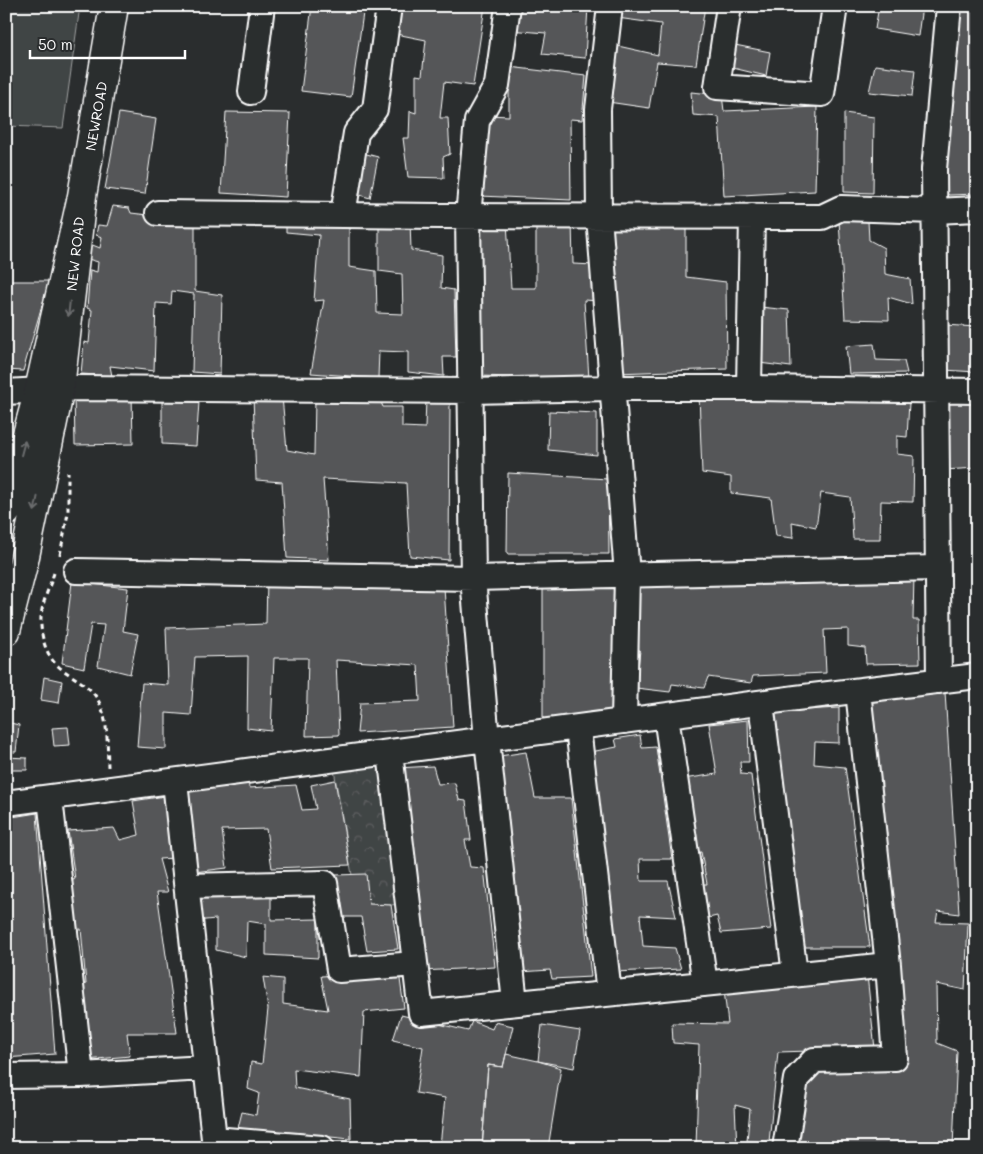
<svg xmlns="http://www.w3.org/2000/svg" width="983" height="1154" font-family="Mali,sans-serif">
<defs>
<pattern id="forest-crowns" width="20" height="18" patternUnits="userSpaceOnUse" patternTransform="scale(1.25)"><rect width="20" height="18" fill="#414445"/><path d="M2 6a3 3 0 1 1 6 0M12 15a3 3 0 1 1 6 0" fill="none" stroke="#5e6061"/></pattern>
</defs>
<rect width="100%" height="100%" fill="#2a2d2e"/>
<filter id="ink" filterUnits="userSpaceOnUse"><feTurbulence type="fractalNoise" baseFrequency=".02" numOctaves="2"/><feDisplacementMap in="SourceGraphic" scale="10" xChannelSelector="R" yChannelSelector="G"/><feConvolveMatrix kernelMatrix="1 2 1 2 8 2 1 2 1" color-interpolation-filters="sRGB"/></filter>
<g filter="url(#ink)">
<path fill="#414445" stroke="#a0a2a2" d="M6,6H80L63,128L6,126Z"/>
<path fill="url(#forest-crowns)" stroke="#a0a2a2" d="M390,753L408,903L391,905L369,904L352,875L333,764Z"/>
<path fill="#555758" stroke="#fff" d="M312,6H364L351,97L301,91Z
M394,6H485L473,86L444,82L440,118H448L450,154L443,157L444,178L408,177L403,138H409L410,111L416,113V75L422,76L426,40L391,33Z
M513,6H588L585,58L542,54L546,33L510,30Z
M620,6H705L696,65L657,62L649,108L608,102L618,46L658,55L661,24L617,18Z
M879,6H922L918,36L875,29Z
M956,6H977V194L949,195L942,191Z
M730,44L770,52L766,76L729,67Z
M875,65L915,70L912,96L869,92Z
M509,67L586,76L582,120L570,119L571,200L480,196L489,115L509,116Z
M691,92L722,95L724,111L817,107L815,191L724,196L719,117L693,115Z
M226,112L290,113L286,197L221,193Z
M119,113L156,119L145,194L105,189Z
M844,113L874,117L873,193L844,192Z
M359,152L378,157L370,198L353,193Z
M113,206L129,208L131,213L165,217L167,225L195,226V291L222,295L220,374L192,372L194,294L172,291L171,304L156,303L154,371L110,366L112,376L81,374L84,342L89,343L92,310L87,308L90,270L97,272L98,262L88,259L90,244L100,248L102,237L96,235L98,225L107,226Z
M286,218L349,221V267L376,271L377,313L403,314L402,274L379,271V220L410,221L411,250L442,255L441,288L454,290L456,357H443L444,376L408,372V352L379,351L378,378L311,373L324,300L314,301L319,235L286,232Z
M839,220L868,221L869,240L884,248L885,274L910,279L912,304L888,297L889,320L845,319Z
M473,221L507,222L511,288H536V221H572L573,264L595,265L599,301L584,300L589,379L478,376Z
M605,221L686,223V277L726,282L727,369L616,373Z
M6,281H49L23,371L6,370Z
M760,307L789,310L791,367L759,363Z
M944,325L977,327V372L944,370Z
M874,344L876,360L904,361L907,373L849,374L846,346Z
M74,393L132,394L133,444L75,445Z
M699,395L909,403L907,437L897,436V454L914,456L913,502L881,501L880,539H853L850,497L821,493L816,527L792,522L793,538L776,536L771,498L731,493V477L702,473Z
M253,396L282,397L287,450L314,455L315,398L380,400L383,407H402V427L425,428L426,398L450,400L449,560L410,556L406,483L323,479L329,560L287,558L282,482L256,480Z
M940,396L977,398V468L944,470Z
M162,401L199,402L196,446L162,444Z
M549,411L597,413V455L548,450Z
M508,473L608,479L609,554H507Z
M914,574L913,620H919L920,663L866,664L865,648L848,646V629L824,630L826,673L753,676L751,683L708,677L704,688L672,684L670,692L636,688L640,650L634,649L639,607L634,606L639,582Z
M267,580L444,587L453,727L357,733L360,703L420,701L418,665L336,660L339,735L306,736L308,658H274L271,731L247,728L248,656L195,657L191,715L166,713V749L137,747L142,683L168,685L166,628L266,624Z
M72,582L128,588L123,631L138,634L130,674L98,666L104,625L91,624L84,668L62,663Z
M543,583L616,584V710L543,722Z
M44,677L62,681L59,703L41,700Z
M945,692L959,914L938,911L936,922L968,923L965,990L936,984L937,1043L957,1051L953,1148H795L803,1081L822,1067L903,1064L866,700Z
M839,708V743L815,742L814,764L845,767L870,947H797L767,712Z
M748,720L749,762H740L741,774L751,775L771,929L721,933L717,916L700,920L697,884H707L701,852L692,853L683,779L717,774L709,724Z
M6,722L19,725L16,752H6Z
M68,727L70,745L54,746L52,728Z
M640,735L642,748L656,747L672,859H640L641,881H668L676,917L640,915L643,946L675,948L681,969L614,972L585,753L617,747L615,739Z
M526,752L535,798H571L591,977L552,979L550,970L520,972L493,757Z
M6,757L27,758V770H6Z
M433,766L438,784L455,783L459,800L466,801L471,840H465L470,867L484,868L495,967L422,971L397,768Z
M248,780L249,788L296,785L302,810L316,809L311,785L335,780L350,865L272,868L266,829L222,830L227,868L194,872L182,791Z
M165,796L175,858L159,859L168,892H157L177,1033H127L130,1056L86,1060L76,986L86,984L81,929L73,930L68,883L75,879L68,831L114,828L120,840L139,835L133,801Z
M37,813L55,1054L6,1058V857H8L6,818Z
M977,859V875L973,874Z
M366,874L369,904L391,905L398,949L367,951L361,917H343L336,875Z
M271,887V920L318,919V958L266,955V924L247,921L246,957L216,950V919L195,921L192,890Z
M399,972L404,1008L364,1012L361,1077L294,1069L295,1088L350,1099L351,1139L238,1128L242,1112L256,1115L259,1093L248,1089L251,1062L262,1064L268,1009L263,977L283,979V1004L328,1010L321,976Z
M867,975L875,1049L778,1052L769,1142L747,1141L750,1109L735,1105L737,1148H696L699,1045L673,1043L672,1023L728,1024L724,990Z
M401,1015L468,1031L472,1021L492,1029L495,1022L513,1026L503,1067L488,1065L482,1148L440,1146L445,1098L416,1093L423,1047L393,1040Z
M542,1025L580,1031L574,1068L538,1061Z
M506,1054L538,1061L561,1068L548,1148H482L488,1065L503,1067Z"/>
<g fill="none" stroke-linecap="round" stroke-linejoin="round">
<g stroke="#fff" stroke-width="28">
<path id="minor" d="M508,6L497,85L477,121L468,216L473,578L487,740L515,1003
M610,6L598,109L599,216L627,575L624,721
M729,6L717,87L822,94L835,6
M251,92L262,6
M158,213L439,216L822,217L841,208L935,211L977,209
M343,215L356,133L375,109L389,6
M752,216L749,388L977,391
M6,392L76,388L471,391L611,388H749
M76,571L473,578L937,568
M939,681L934,169L949,6
M761,703L795,974
M666,716L705,984
M578,728L609,993
M390,753L421,1013L888,965L858,691
M175,782L214,1139L322,1148
M50,798L81,1075L206,1068
M6,803L796,698L977,676
M187,886L325,883L339,970L415,964
M6,1076L81,1075
M785,1148L796,1079L814,1060L895,1058L888,965"/>
</g>
<g stroke="#fff" stroke-width="31">
<path id="secondary" d="M82,196L114,6
M6,512L39,390L82,196L60,388L24,561L6,631"/>
</g>
<path stroke="#fff" stroke-width="3" stroke-dasharray="5 4" stroke-linecap="butt" d="M60,555L68,513V472
M54,573C50,586 42,602 41,617C40,633 45,655 58,666C69,676 84,681 94,694C109,713 107,744 108,767"/>
<use href="#minor" stroke="#2a2d2e" stroke-width="24"/>
<use href="#secondary" stroke="#2a2d2e" stroke-width="28"/>
</g>
<defs><path id="oneway-shaft" d="M-6 0H5M1.5-3L5.5 0L1.5 3" fill="none" stroke-width="1.6" stroke-linecap="round" stroke-linejoin="round" transform="scale(1.25)"/></defs>
<g stroke="#6a6c6d">
<use href="#oneway-shaft" transform="translate(69 309) rotate(96)"/>
<use href="#oneway-shaft" transform="translate(23 448) rotate(-75)"/>
<use href="#oneway-shaft" transform="translate(36 504) rotate(102)"/>
</g>
</g>
<g text-anchor="middle" dominant-baseline="central" stroke-width="4" stroke-linejoin="round" paint-order="stroke">
<g font-size="14" fill="#fff" stroke="#2a2d2e">
<text transform="translate(96 116) rotate(-80)">NEWROAD</text>
<text transform="translate(75 254) rotate(-84)">NEW ROAD</text>
</g>
</g>
<rect width="983" height="1154" fill="none" stroke="#2a2d2e" stroke-width="25"/>
<rect x="12" y="12" width="958" height="1129" fill="none" stroke="#fff" stroke-width="2" filter="url(#ink)"/>
<path d="M30 50v8h155v-8" fill="none" stroke="#ffffff" stroke-width="2.5"/>
<text x="38" y="50" font-size="15" fill="#ffffff" stroke="#2a2d2e" stroke-width="4" paint-order="stroke">50 m</text>
</svg>
